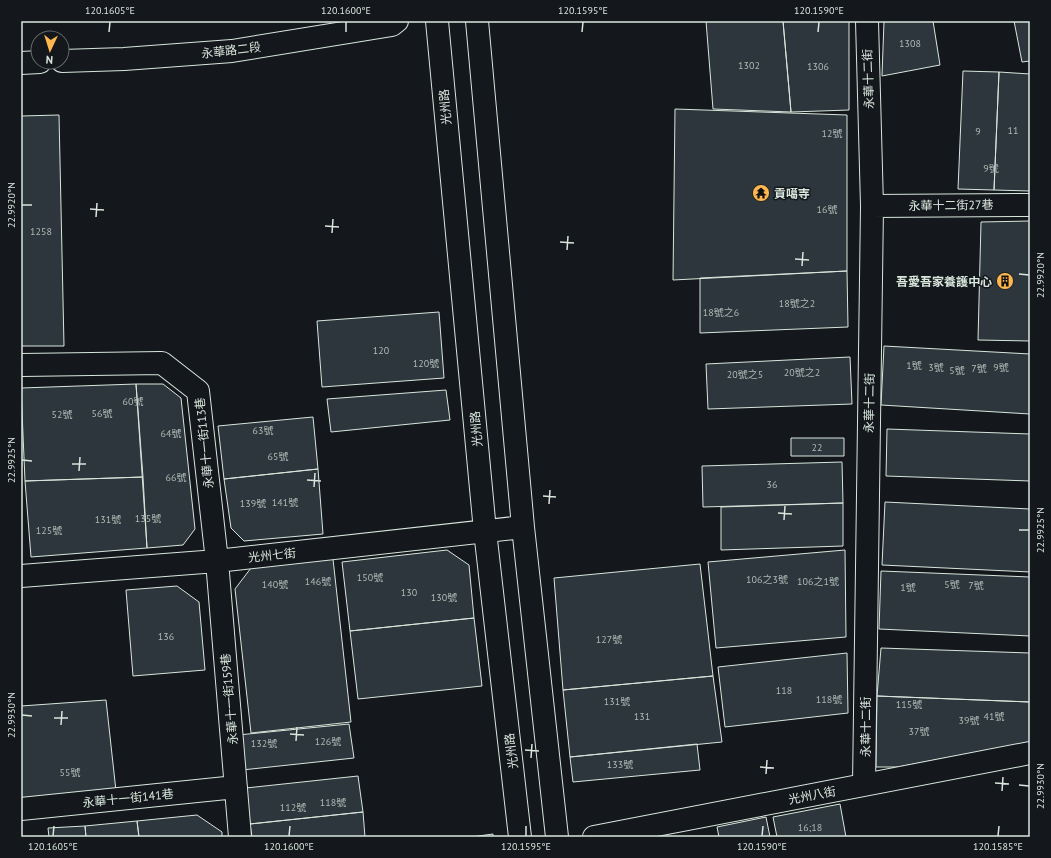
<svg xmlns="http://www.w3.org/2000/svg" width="1051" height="858" font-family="'PT Sans','Noto Sans TC',sans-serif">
<rect width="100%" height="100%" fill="#14181c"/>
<path fill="#2c363c" stroke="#d8e6dc" d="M706,21H783L791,112L713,109Z
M783,21H849V110L791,112Z
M884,21H933L940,65L882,76Z
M1014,21H1030V61L1022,62Z
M963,71L999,72L994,190L958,189Z
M999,72L1030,74V191L994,190Z
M675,109L847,115V271L673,280Z
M59,115L64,346H21V116Z
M1030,221V341L978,340L981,222Z
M847,271L848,327L700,333V278Z
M439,312L444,378L322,387L317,321Z
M884,346L1030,354V414L881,405Z
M850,357L852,404L708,409L706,364Z
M136,384L143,477L25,481L21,388Z
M136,384H163L181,398L195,529L183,545L147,548Z
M446,390L450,420L331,432L327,399Z
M313,417L318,469L224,479L218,426Z
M887,429L1030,434V481L886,476Z
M791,438H844V456H791Z
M842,462L843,503L703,507L702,466Z
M318,469L323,534L244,541L231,528L224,479Z
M143,477L147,548L31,557L25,481Z
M885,502L1030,509V572L882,565Z
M843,503V546L721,550V507Z
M447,550L469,565L474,618L350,631L342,562Z
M845,550L846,637L716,648L708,562Z
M333,559L351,722L251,733L235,589L251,568Z
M700,564L713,676L563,690L554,578Z
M881,571L1030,577V636L879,629Z
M177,586L199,602L205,670L133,676L126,590Z
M474,618L482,686L358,699L350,631Z
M881,648L1030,653V702L877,696Z
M847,653L848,713L725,727L718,667Z
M713,676L722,742L570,757L563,690Z
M877,696L1030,702V742L898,767H876Z
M106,700L116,791L21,799V706Z
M349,724L354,758L242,770L238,735Z
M697,744L700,770L573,782L570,757Z
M358,776L363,812L250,824L246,788Z
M840,804L846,837H777L773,817Z
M363,812L365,837H252L250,824Z
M197,815L222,832V837H139L137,821Z
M766,817L770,837H719L717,827Z
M137,821L139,837H86L85,826Z
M85,826L86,837H49L48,828Z
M493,834V837H471Z"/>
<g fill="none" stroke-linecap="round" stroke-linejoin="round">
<g stroke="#d8e6dc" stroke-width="24">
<path id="minor" d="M437,21L485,531L520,837
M477,21L523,527L557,837
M62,61L124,59L232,51L392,25L397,21
M21,63L40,62
M872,206L1030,205
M21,365L162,363L198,391L217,561L240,837
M21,576L217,561L523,527
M864,784L872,206L867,21
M21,809L236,787
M594,837L1030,753"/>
</g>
<use href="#minor" stroke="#14181c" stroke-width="22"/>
</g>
<path fill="none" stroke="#d8e6dc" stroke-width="1.5" d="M109,32L110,22M346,32V22M582,32L583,22M818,32L819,22M22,205H32M90,209L104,210M96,217L97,203M325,226L339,227M332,233L333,219M560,242L574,243M567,250L568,236M795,259L809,260M802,266L803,252M1019,274L1029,275M22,460L32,461M72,464H86M79,471L80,457M307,480L321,481M314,487L315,473M543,496L556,497M549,504L550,490M778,513L792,514M784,520L785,506M1019,530H1029M22,715L32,716M54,718H68M61,725L62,711M290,734L304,735M296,741L297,727M525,750L539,751M531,758L532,744M760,767L774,768M766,774L767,760M995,783L1009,784M1019,785L1029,786M1002,791L1003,777M53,836L54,826M289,836L290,826M526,836V826M762,836L763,826M998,836L999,826"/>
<defs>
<g id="temple-disc" transform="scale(0.9)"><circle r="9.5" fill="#ffb74d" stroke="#14181c"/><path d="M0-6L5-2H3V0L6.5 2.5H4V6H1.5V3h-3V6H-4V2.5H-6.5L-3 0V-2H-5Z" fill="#111"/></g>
<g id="building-disc" transform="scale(0.9)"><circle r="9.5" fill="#ffb74d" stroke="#14181c"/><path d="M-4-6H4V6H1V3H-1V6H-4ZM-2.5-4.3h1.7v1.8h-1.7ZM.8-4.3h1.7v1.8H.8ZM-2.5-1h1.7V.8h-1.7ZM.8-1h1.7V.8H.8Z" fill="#111"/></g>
</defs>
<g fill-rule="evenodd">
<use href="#temple-disc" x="761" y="193"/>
<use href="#building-disc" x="1005" y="281"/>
</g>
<g text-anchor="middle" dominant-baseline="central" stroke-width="3" stroke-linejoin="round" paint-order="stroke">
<g font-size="10" fill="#adbab4">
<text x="910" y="43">1308</text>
<text x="749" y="65">1302</text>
<text x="818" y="66">1306</text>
<text x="1013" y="130">11</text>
<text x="978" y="131">9</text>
<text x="832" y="133">12號</text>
<text x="991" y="168">9號</text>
<text x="827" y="209">16號</text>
<text x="41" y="231">1258</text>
<text x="797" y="303">18號之2</text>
<text x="721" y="312">18號之6</text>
<text x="381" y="350">120</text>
<text x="426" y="363">120號</text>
<text x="914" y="365">1號</text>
<text x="936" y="367">3號</text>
<text x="1001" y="367">9號</text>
<text x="979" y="368">7號</text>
<text x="957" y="370">5號</text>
<text x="802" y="372">20號之2</text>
<text x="745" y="374">20號之5</text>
<text x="133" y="401">60號</text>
<text x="102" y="413">56號</text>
<text x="62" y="414">52號</text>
<text x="263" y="430">63號</text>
<text x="171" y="433">64號</text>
<text x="817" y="447">22</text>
<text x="278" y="456">65號</text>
<text x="176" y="477">66號</text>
<text x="772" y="484">36</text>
<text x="285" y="502">141號</text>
<text x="253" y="503">139號</text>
<text x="148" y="518">135號</text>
<text x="108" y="519">131號</text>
<text x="49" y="530">125號</text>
<text x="370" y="577">150號</text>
<text x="767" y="579">106之3號</text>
<text x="318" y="581">146號</text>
<text x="818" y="581">106之1號</text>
<text x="275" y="584">140號</text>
<text x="952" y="584">5號</text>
<text x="976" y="585">7號</text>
<text x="908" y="587">1號</text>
<text x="409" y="592">130</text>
<text x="444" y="597">130號</text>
<text x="166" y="636">136</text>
<text x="609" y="639">127號</text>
<text x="784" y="690">118</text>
<text x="829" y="699">118號</text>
<text x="617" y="701">131號</text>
<text x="909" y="704">115號</text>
<text x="642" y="716">131</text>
<text x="994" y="716">41號</text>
<text x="969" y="720">39號</text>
<text x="919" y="731">37號</text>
<text x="328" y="741">126號</text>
<text x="264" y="743">132號</text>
<text x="620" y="764">133號</text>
<text x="70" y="772">55號</text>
<text x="333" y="802">118號</text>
<text x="293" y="807">112號</text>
<text x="810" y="827">16;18</text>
</g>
<g font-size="12" fill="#d8e6dc" stroke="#14181c">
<text transform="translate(231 50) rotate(-7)">永華路二段</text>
<text transform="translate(868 79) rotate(-92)">永華十二街</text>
<text transform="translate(445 107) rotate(-95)">光州路</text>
<text transform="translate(951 205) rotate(-1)">永華十二街27巷</text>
<text transform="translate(869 403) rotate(-89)">永華十二街</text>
<text transform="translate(476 429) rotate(-95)">光州路</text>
<text transform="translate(204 443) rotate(-96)">永華十一街113巷</text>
<text transform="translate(272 555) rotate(-6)">光州七街</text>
<text transform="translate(229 699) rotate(-95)">永華十一街159巷</text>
<text transform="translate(865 727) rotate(-90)">永華十二街</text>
<text transform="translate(511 751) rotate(-97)">光州路</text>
<text transform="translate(812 795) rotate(-11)">光州八街</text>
<text transform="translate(128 798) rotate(-6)">永華十一街141巷</text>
</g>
<g font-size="12" font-weight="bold" fill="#d8e6dc" stroke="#14181c" text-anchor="start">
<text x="774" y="193">貢噶寺</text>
<text x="992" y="281" text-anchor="end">吾愛吾家養護中心</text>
</g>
</g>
<rect width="1051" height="858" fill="none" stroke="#14181c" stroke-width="44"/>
<g transform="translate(50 50) rotate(184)"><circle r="19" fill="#14181c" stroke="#626a69"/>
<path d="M0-3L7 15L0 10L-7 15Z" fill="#ffb74d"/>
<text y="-6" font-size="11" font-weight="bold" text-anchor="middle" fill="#d8e6dc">N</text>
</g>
<rect x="22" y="22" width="1007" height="814" fill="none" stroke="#d8e6dc" stroke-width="1.5"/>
<g font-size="10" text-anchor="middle" fill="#d8e6dc">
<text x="110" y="14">120.1605°E</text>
<text x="346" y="14">120.1600°E</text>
<text x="583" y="14">120.1595°E</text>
<text x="819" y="14">120.1590°E</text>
<text transform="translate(11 205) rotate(-90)" y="4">22.9920°N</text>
<text transform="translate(1040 275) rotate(-90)" y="4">22.9920°N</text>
<text transform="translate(11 460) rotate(-90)" y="4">22.9925°N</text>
<text transform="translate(1040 530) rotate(-90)" y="4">22.9925°N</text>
<text transform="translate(11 715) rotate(-90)" y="4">22.9930°N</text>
<text transform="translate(1040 786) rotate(-90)" y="4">22.9930°N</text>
<text x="53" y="850">120.1605°E</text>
<text x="289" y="850">120.1600°E</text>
<text x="526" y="850">120.1595°E</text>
<text x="762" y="850">120.1590°E</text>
<text x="998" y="850">120.1585°E</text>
</g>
</svg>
